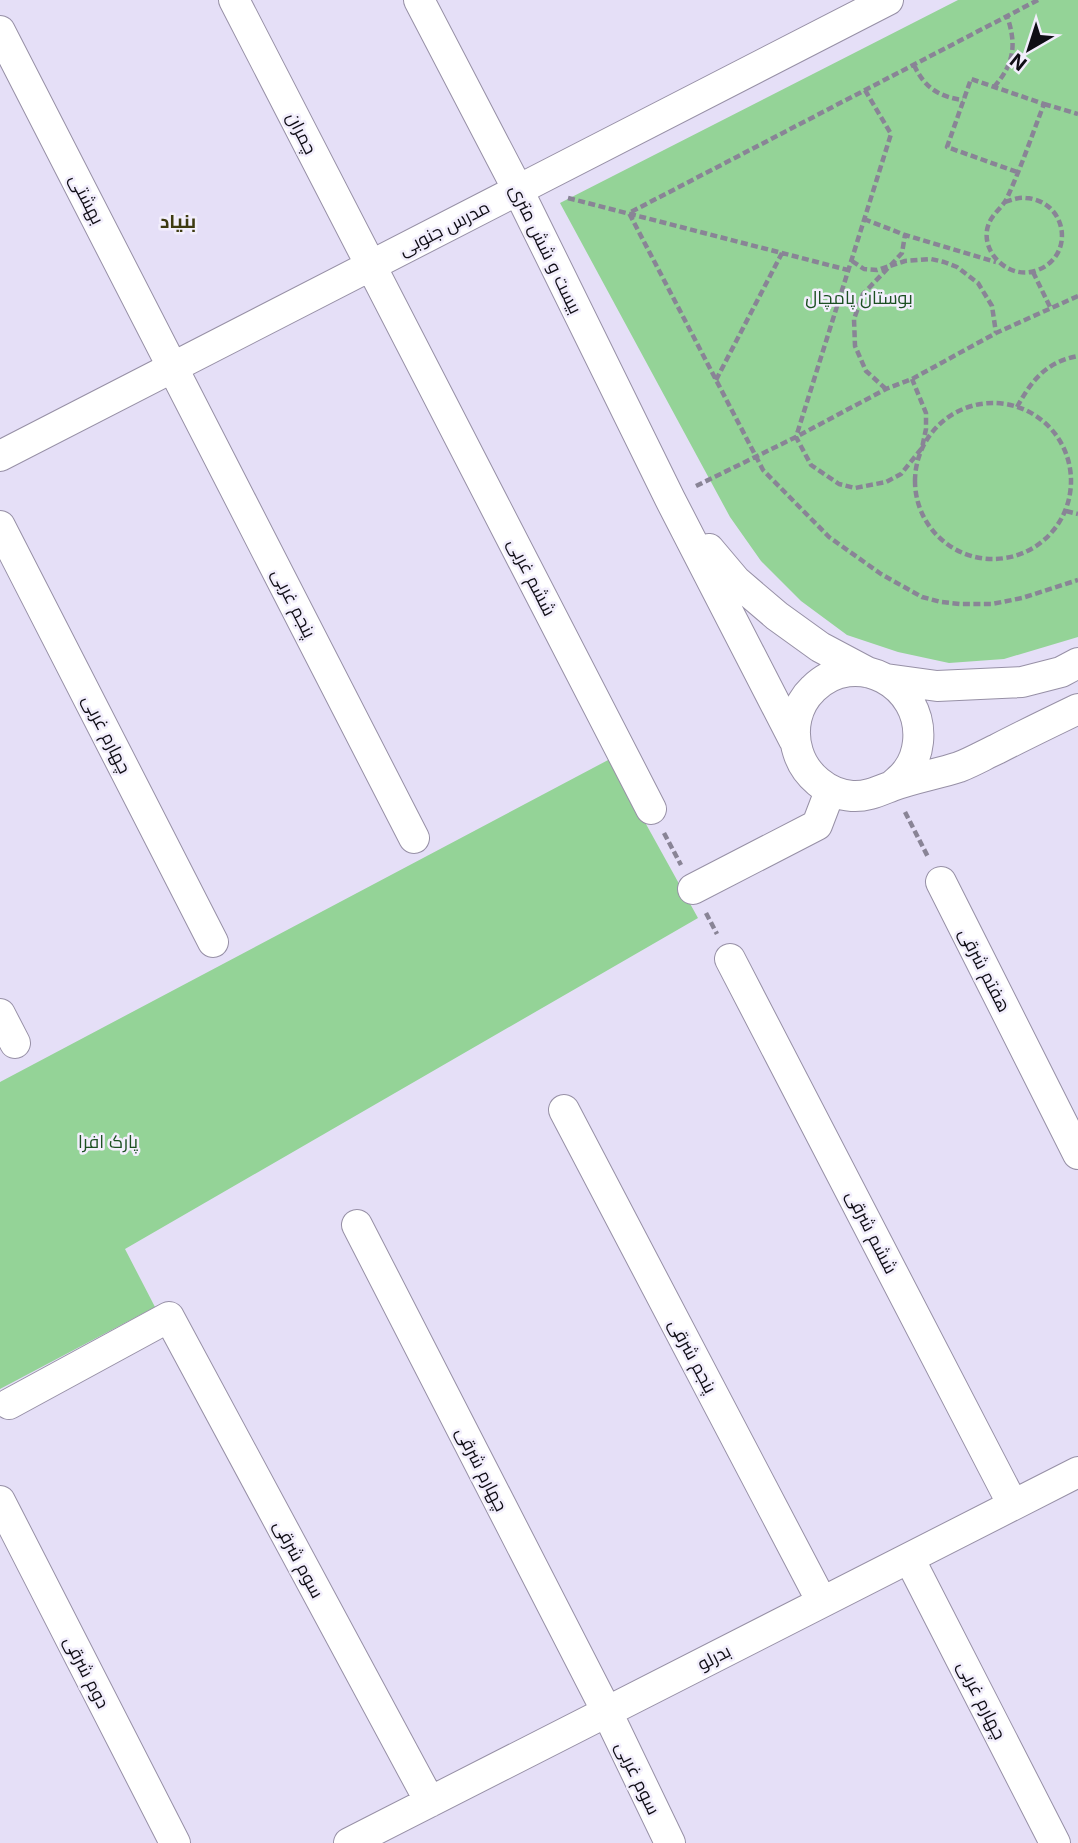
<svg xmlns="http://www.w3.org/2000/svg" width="1078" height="1843" font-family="Inter,Cairo,sans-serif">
<rect width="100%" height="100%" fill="#e5dff7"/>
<path fill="#94d397" d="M958,0H1078V637L1004,659L949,663L898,652L847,635L801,601L761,561L730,517L560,203Z
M610,759L698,918L125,1249L155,1307L0,1389V1082Z"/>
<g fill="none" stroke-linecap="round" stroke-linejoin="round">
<g stroke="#9790a6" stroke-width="32">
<path id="minor" d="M234,0L651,809
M419,0L518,190L670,499L794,740
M0,31L414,838
M0,456L888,0
M0,526L213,942
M709,549L736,581L777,616L820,647L867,672
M886,679L937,686L1022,682L1061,672L1078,663
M892,786C897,781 903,777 907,771C913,763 917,752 918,742C924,684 855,647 813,689C796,705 791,730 798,752C805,775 827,794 852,796C867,797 879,791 892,786C914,778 937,774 959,767C972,762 984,755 997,749C1024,735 1051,722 1078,709
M941,882L1078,1154
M693,889L817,825L830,791
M730,959L1013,1505
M0,1014L15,1043
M564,1110L822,1602
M357,1225L607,1712L670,1843
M9,1404L169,1317L430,1802
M0,1501L175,1843
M909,1558L1055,1843
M349,1843L1078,1472"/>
</g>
<path stroke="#898496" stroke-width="4.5" stroke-dasharray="7 3.5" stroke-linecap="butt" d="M1038,0L629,213L763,470L829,537L881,574L922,597L941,602L960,604H992L1022,598L1078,580
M914,65C924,87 939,97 963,100
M994,87C1014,64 1017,45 1007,16
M865,90L891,134L796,437L811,465L839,484L855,488L886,482L901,474L922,448L926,429V413L912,379
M1044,104L1078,114
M568,198L848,270
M1005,202C1012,200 1019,197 1026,198C1068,201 1076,258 1035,271C1010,279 983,255 987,230C990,214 1001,210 1007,198C1021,168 1032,135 1044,104L971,79L947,147L1017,172
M864,219L905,235L996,262
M852,261L864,269L877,270L890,266L902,253L905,235
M1033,272L1051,309
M716,380L782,253
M886,389L866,371L855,346L854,319L863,294L890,266L905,261L931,259L944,262L957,267L978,283L992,306L996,333
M915 481a78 78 0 1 1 156 0a78 78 0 1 1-156 0Z
M1017,407C1032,380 1046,362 1078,356
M696,486L796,437L886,389L912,379L996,333L1078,296
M1066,511L1078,514
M905,812L928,857
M664,833L681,865
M706,913L717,934"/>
<use href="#minor" stroke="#fff" stroke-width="30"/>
</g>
<g text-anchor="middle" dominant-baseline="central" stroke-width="5" stroke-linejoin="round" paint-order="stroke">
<g font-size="18" fill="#0f0d15" stroke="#f2eefc">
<text transform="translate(302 133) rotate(63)">چمران</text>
<text transform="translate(87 199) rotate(63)">بهشتی</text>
<text transform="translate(444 228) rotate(-27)">مدرس جنوبی</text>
<text transform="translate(546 249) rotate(64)">بیست و شش متری</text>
<text transform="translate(532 577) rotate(63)">ششم غربی</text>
<text transform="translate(294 603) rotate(63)">پنجم غربی</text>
<text transform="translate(107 734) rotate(63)">چهارم غربی</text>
<text transform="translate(985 970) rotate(63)">هفتم شرقی</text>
<text transform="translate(872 1232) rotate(63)">ششم شرقی</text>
<text transform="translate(693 1356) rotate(62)">پنجم شرقی</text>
<text transform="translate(482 1469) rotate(63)">چهارم شرقی</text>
<text transform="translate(299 1559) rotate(62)">سوم شرقی</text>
<text transform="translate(714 1657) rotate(-27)">بدرلو</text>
<text transform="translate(87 1672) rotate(63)">دوم شرقی</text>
<text transform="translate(982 1700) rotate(63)">چهارم غربی</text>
<text transform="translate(638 1778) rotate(64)">سوم غربی</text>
</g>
<g font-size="18" fill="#1b4f21" stroke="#f2eefc">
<text x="859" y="297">بوستان پامچال</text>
<text x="108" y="1141">پارک افرا</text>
</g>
<g font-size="19" font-weight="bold" fill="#3d3a10" stroke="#f2eefc">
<text x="178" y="221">بنیاد</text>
</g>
</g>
<g transform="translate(1029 49) rotate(219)" stroke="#f2eefc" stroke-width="5" paint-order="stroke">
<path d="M0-5L12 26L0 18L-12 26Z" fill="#0f0d15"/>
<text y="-10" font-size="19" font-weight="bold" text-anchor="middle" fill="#0f0d15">N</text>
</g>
</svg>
